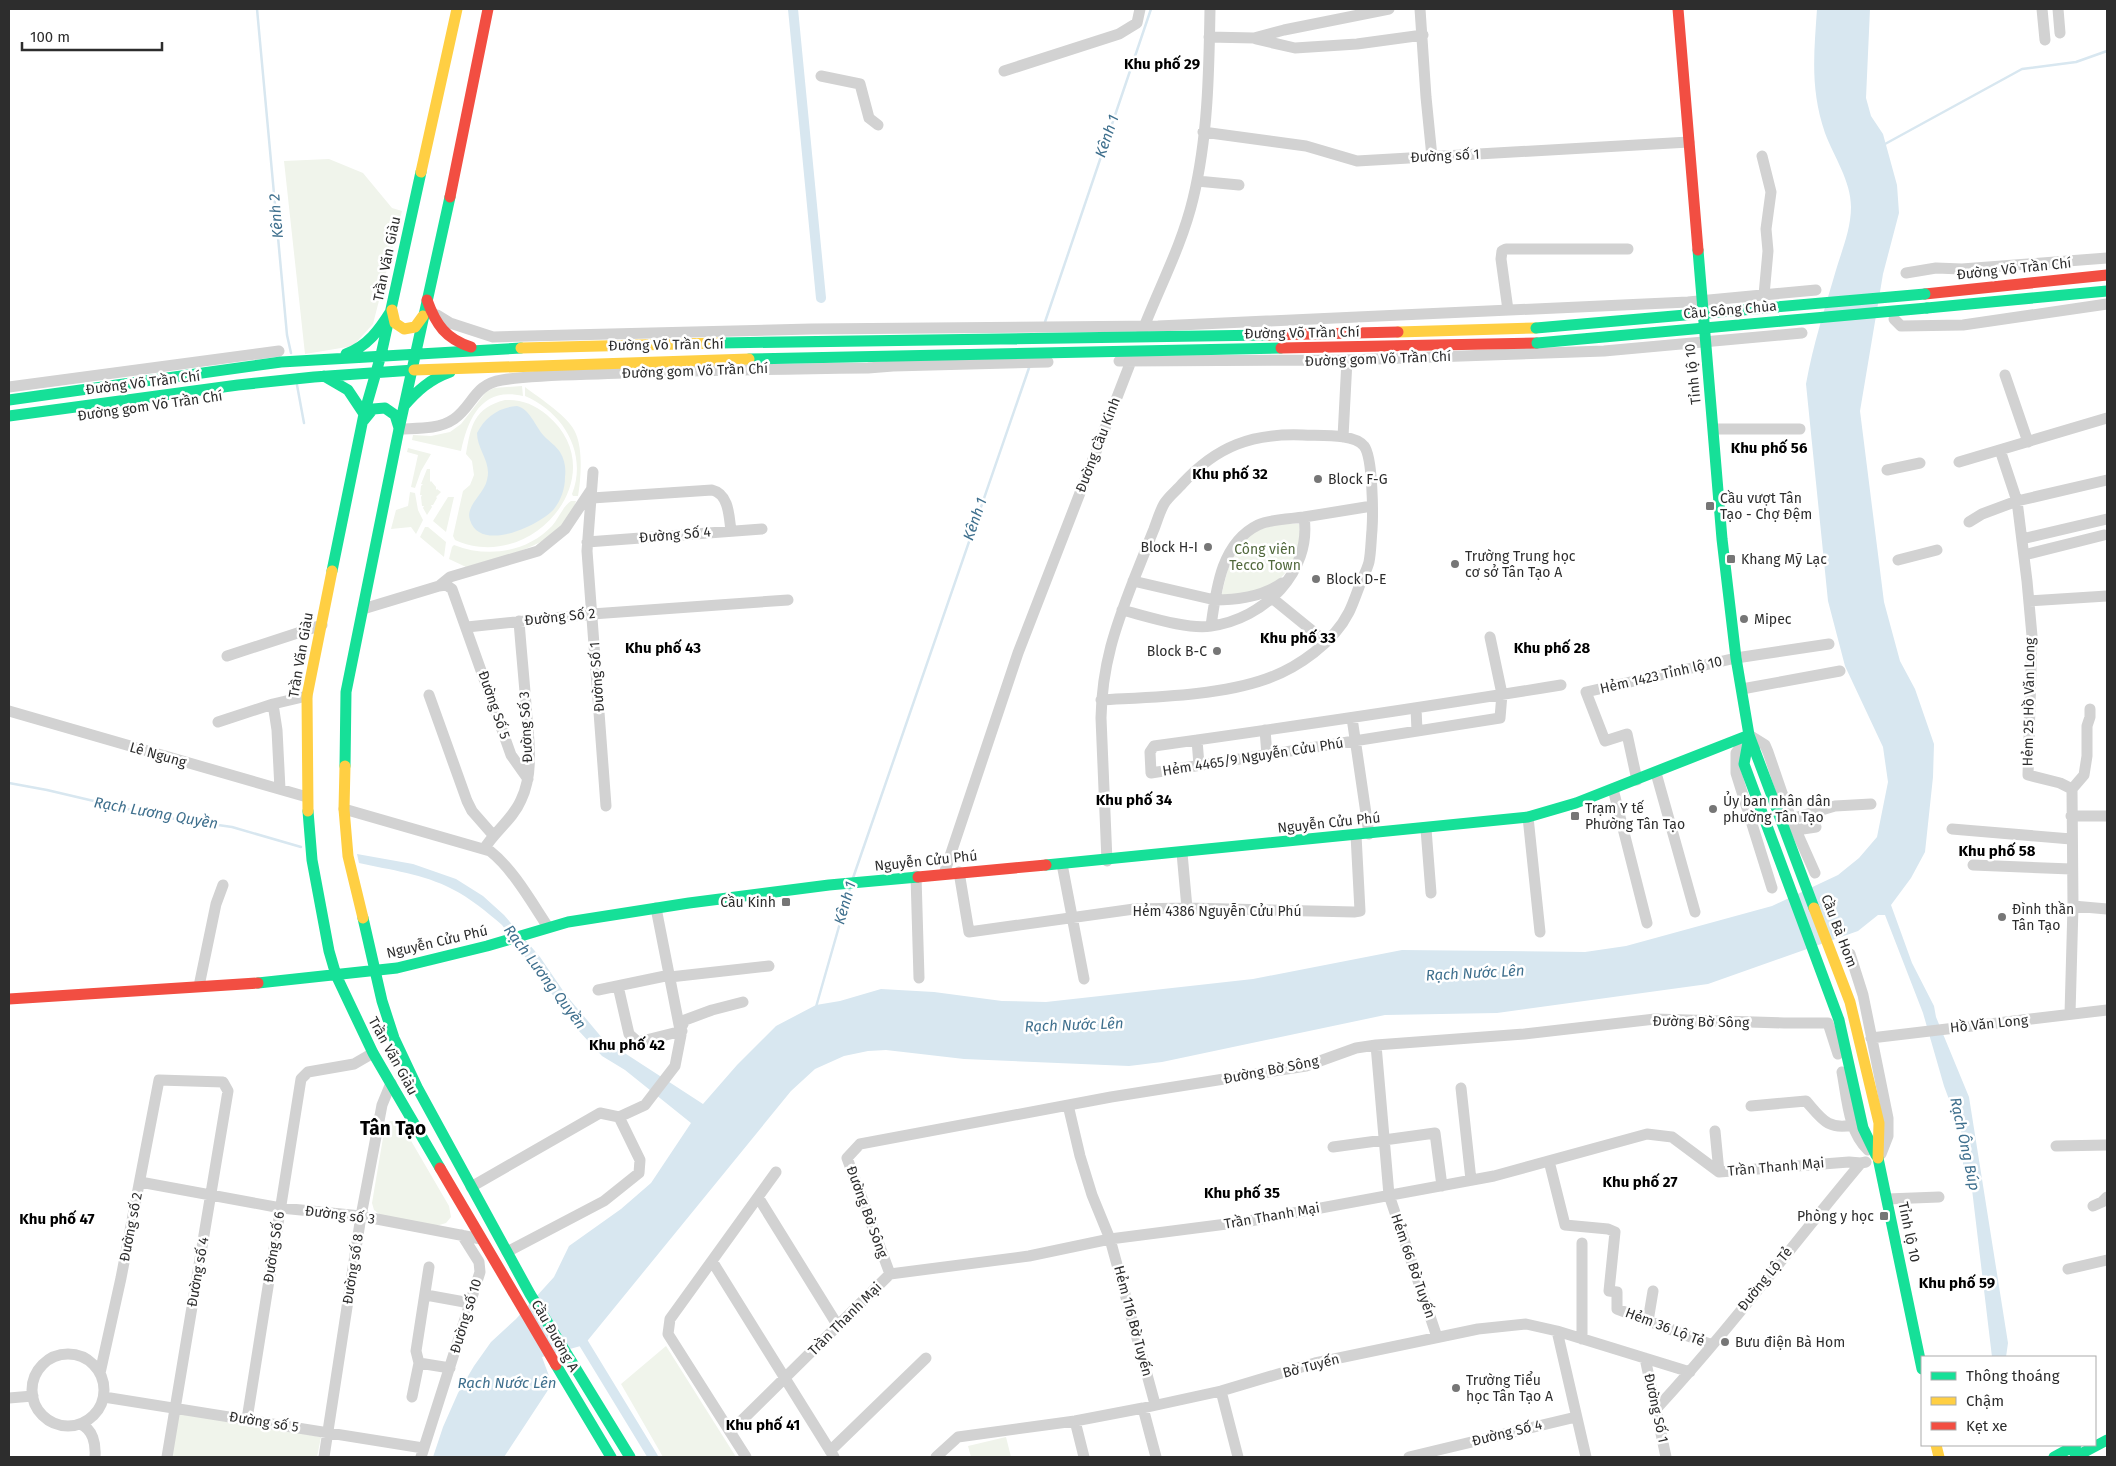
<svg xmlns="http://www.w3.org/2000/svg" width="2116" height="1466" font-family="'Fira Sans',sans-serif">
<rect width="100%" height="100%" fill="#fff"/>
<path fill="#f0f4eb" d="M329,159L363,173L392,208L402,211L373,324L353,346L305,354L284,161Z
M522,386L523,396C482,386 468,418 461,451L412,440L413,435L431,436L450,432L461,424L486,392L494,388Z
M525,387C539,398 570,417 576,434C583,451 581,478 578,496H573L572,494C588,453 563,412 525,396Z
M505,400C521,399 534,404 547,415C617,474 532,575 455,540L453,536L463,491L470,485L474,475L472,461L466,454C471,425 474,408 505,400Z
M408,448L431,454L421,471L415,488L411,487L418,455L407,452Z
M427,469H430V482L431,481L436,487V490L437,489L441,492L436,497L437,498L433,505H431L432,507L427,515L423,508L424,506H422L421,497L422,495H420L421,486L423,484H421Z
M410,492L415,493L418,510L423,520L416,534L411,527L391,529L396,510L408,506Z
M448,497H454L446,532L433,521Z
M571,501H576C563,547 505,555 466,567L449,559L452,547L454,545C487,558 526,553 552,526C559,518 563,506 571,501Z
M1281,524H1299C1301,539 1299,544 1294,558C1281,591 1251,591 1221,598C1226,577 1230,552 1247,537C1255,529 1270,527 1281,524Z
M425,527H428L446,542L444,557L420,537Z
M390,1121H394L403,1127L449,1206L451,1217L446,1223L436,1226L382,1216L374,1210L372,1203L385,1126Z
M666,1346L736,1457H663L621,1384Z
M178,1412L321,1437L317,1457H172Z
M1006,1437L1011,1457H971L968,1446Z"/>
<path fill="#d8e7f0" d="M1817,9H1870L1866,98L1871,116L1883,134L1897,185L1899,213L1883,274L1860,411L1884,602L1900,661L1915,689L1934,744L1933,777L1925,852L1911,878L1891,905L1912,963L1934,1006L1936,1017L1969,1097L2008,1343L2006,1357H1992L1971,1181L1963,1165V1137L1944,1086L1923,1013L1885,915H1878L1858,931L1708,984L1497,1013L1385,1015L1162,1062L1129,1066L964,1059L886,1050L868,1051L844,1056L815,1069L791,1091L584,1345L542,1357L552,1384L504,1457H433L443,1427L458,1393L474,1366L491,1342L516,1319L554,1277L569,1246L621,1209L651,1183L691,1123L625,1070L602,1056L578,1030L502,925C487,912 470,898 452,889C424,874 390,870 359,863L357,854L413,864L456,879L483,896L504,915L540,957L566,995L603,1039L703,1104L737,1065L776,1026L816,1005L840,1001L881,989L934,992L1002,1001L1046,1002L1253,979L1402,950L1585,952L1626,946L1772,906L1838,875L1859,858L1877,837L1888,782L1883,747L1845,666L1828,601L1806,384C1813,345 1825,308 1836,270C1842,250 1851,229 1851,207C1851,181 1834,157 1825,133C1810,89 1814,54 1817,9Z
M517,406C530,409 535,426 544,436C549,441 556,446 560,452C565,460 566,469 565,477C565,489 561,500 554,509C539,526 480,553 470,520C465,506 484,494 487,480C492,462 477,450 477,433C485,417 499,407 517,406Z"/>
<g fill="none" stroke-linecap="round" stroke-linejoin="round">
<path stroke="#d8e7f0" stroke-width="2.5" d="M257,9L287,335L291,353
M1885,144L2022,69L2076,62L2107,51
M1045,322L1151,9
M297,385L304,423
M9,783L47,790L162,817L232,827L301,847
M853,878L1030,365
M816,1007L850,888"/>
<path stroke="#d8e7f0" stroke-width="10" d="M793,9L821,298
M578,1334L653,1457"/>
<path stroke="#d2d2d2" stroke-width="11" d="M1420,9L1426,97L1432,157
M2042,9L2045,40
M2058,9L2060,33
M1209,37L1254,38L1284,30L1389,9
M1256,39L1295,48L1357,44L1423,35
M1004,71L1119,34L1137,23L1140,9
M821,76L860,84L869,118L878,125
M1203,132L1306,146L1357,161L1689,142
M1762,156L1771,192L1766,229L1768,251L1764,295
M1197,181L1239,185
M1906,273L1936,268L1962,269L2107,258
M1508,310L1501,259L1502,251L1506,249H1628
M437,315L450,323L493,337L811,329L1158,326L1688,302L1816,290
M1894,319L1901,326L1963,325L2107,304
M1142,332C1159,288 1182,245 1193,199C1208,138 1209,71 1210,9
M1119,361L1347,360L1604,351L1802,333
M2005,375L2028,442
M9,387L279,351
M399,429C416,428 438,430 454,419C473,406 474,384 502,380C541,374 583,375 623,373C704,370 786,369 868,368L893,366L1048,362
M1714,429H1800
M1343,437L1347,360
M2000,450L2017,501L2027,581L2032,636L2028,775L2060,783L2072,789L2073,906L2070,1014
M1959,462L2107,418
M1887,470L1920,463
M593,472L587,551L606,806
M592,498L712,490C729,494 729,516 731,531
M1304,517L1372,506
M1969,522L1982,514L2017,501L2107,480
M2022,539L2107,519
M587,542L762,529
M2024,555L2104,535
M1898,560L1937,550
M1133,581L1215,600C1237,600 1264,596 1282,583
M439,586L450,577L538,551L565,529L591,490
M1272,598L1326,642
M2029,601L2107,596
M363,609L439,586L446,585L452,589L511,755L528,779
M1122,610C1146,616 1188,630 1211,626C1264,619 1312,572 1304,517C1290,519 1271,519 1258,525C1221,543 1216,590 1211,626
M467,627L592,614L788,600
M1490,637L1502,694L1500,718L1151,773L1150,752L1154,746C1290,727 1426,707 1561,685
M227,656L322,625
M1742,689L1840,671
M429,695L467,801L472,811L493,835
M1101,700C1153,697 1218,696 1266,679C1298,668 1334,642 1349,612C1353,604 1356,595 1359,587C1362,579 1367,570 1369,562C1371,552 1371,540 1372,530C1373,515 1373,457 1364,446C1354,433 1319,436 1303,435C1252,433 1217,446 1182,484C1177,490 1168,497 1164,504C1160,511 1157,521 1154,529C1147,546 1141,562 1134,579C1115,628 1102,665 1101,718L1107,861
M1416,708L1417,731
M9,711L307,797
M1352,718L1369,834
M218,722L273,704
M1265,730L1267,755
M1197,740L1199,765
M1656,773L1695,912
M1637,780L1627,734L1605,741L1586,692L1736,658L1829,644
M280,789L277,730L273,704L307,696
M1613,789L1647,923
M2072,789L2084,775L2087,756V726L2090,717V709
M344,809L490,851C513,869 532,903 548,927
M2071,816H2107
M1528,817L1540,932
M1791,819L1835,806L1871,804
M1426,829L1431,893
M1952,829L2071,839
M1796,830L1816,827
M484,849C495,831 513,819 521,800C535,771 528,736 526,705C524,677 521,649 519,621
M1182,853L1187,908
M1062,864L1084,979
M1973,865L2071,869
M959,872L969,932L1134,909L1187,908L1354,912L1360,911L1356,835
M944,874L1018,653L1133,356
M916,876L919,978
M1772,888L1736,773V753L1749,735L1765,745L1768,752L1791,819L1815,873
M2073,906L2107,909
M1850,954L1863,995L1888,1118V1136L1881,1154
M670,977L769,966
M199,986L216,904L223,885
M618,986L629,1034L638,1042L682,1031
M598,990L670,975
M681,1028L685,1020L712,1010L743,1002
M1871,1038L2107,1010
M1376,1045L1389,1195L1437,1337
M1842,1072C1847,1098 1848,1131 1868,1150
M1461,1088L1471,1180
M1068,1105L1080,1156L1092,1195L1110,1239L1155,1404
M1751,1106L1806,1101C1822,1119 1827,1130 1853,1125
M619,1117L645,1105L675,1066L681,1035L656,908
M1715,1131L1719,1172
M2056,1146L2107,1145
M1333,1147L1435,1133L1442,1186
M1549,1161L1565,1225L1608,1229L1615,1232L1609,1291L1617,1292V1309L1712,1345
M140,1182L281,1208L361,1216L481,1239
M471,1187L600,1113L619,1117L640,1160L639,1173L604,1201L507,1252
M758,1197L838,1326
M1887,1199L1939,1197
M2093,1206L2102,1202L2107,1197
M1582,1243V1339
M712,1261L834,1457
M429,1267L416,1351L419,1363L450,1368
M2068,1269L2107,1260
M890,1274L847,1158L860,1144L1111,1097L1306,1066L1356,1048L1376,1045L1524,1034L1655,1019L1784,1023H1828L1838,1054
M426,1295L470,1303
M1648,1321L1653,1291
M1557,1331L1586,1457
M32 1390a36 36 0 1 1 72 0a36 36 0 1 1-72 0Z
M1645,1358L1666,1457
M100,1373L121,1278L159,1080L223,1082L228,1091L167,1457
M1221,1391L1238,1457
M104,1397L423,1448
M412,1397L419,1363
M9,1398L33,1396
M1143,1408L1156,1457
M1657,1408C1729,1330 1793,1244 1861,1163L1866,1162
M247,1419L301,1079L308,1072L354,1064L373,1053
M1075,1421L1084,1457
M80,1424C93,1429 96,1444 95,1457
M730,1432L890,1274L1029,1256L1110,1239L1250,1221L1494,1176L1647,1134L1672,1137L1719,1172L1849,1162L1861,1163
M830,1451L926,1358
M324,1457L361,1216L382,1105L391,1083
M421,1457L480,1272L479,1262L462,1235
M746,1457L668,1334L670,1319L776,1172
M936,1457L958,1437L1075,1421L1143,1408L1221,1391L1315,1363L1478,1329L1526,1324L1557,1331L1690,1372
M1409,1457L1576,1417"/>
<path stroke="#16e098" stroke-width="11" d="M1698,250L1722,539L1736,658L1749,735L1814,908
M1927,308L2107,291
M719,343L1269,335
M346,354C368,346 379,330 391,311
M749,359L1281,348
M324,376L348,390L364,414
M9,400L281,362L521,348
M404,406C417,391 430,379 450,372
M9,416L238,385L314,377L414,370
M364,420L373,409L385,408L395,415L399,428
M332,571L364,414L381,355L421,172
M1749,737L1744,764L1839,1020L1863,1128L1876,1155
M345,766L346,692L399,429L450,197
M308,811L312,860L329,951L336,975L373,1053L440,1168
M1046,865L1528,817L1576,803L1749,735
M363,918L382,1001L394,1038L418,1089L530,1294L630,1457
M258,983L397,968L487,946L568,922L689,903L829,885L918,877
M1878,1158L1922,1369
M556,1365L611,1457
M2054,1457L2076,1445
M2075,1457L2107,1440"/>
<path stroke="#ffcf43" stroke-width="11" d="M421,172L457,9
M392,310L395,323L404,329L415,327L423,316
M1398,332L1536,328
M521,348L719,343
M414,370L749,359
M345,766L344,809L348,856L363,918
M308,811L307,696L332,571
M1814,908L1850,1002L1879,1123L1878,1158
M1936,1445L1939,1457"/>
<path stroke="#f24e42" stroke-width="11" d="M1678,9L1698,250
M450,197L488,9
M1925,294L2107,275
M427,300C436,325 446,339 471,347
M1269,335L1398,332
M1281,348L1537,343
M918,877L1046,865
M9,999L258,983
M440,1168L556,1365"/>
<path stroke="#16e098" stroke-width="11" d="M1536,328L1925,294
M1537,343L1927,308"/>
</g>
<g fill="#767676" stroke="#fff" stroke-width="2">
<circle cx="1318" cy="479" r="5"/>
<rect x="1705" y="501" width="10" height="10" rx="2.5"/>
<circle cx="1208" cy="547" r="5"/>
<rect x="1726" y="554" width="10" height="10" rx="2.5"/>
<circle cx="1455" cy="564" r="5"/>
<circle cx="1316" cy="579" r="5"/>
<circle cx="1744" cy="619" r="5"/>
<circle cx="1217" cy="651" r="5"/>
<circle cx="1713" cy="809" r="5"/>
<rect x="1570" y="811" width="10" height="10" rx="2.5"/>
<rect x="781" y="897" width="10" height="10" rx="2.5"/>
<circle cx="2002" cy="917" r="5"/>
<rect x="1879" y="1211" width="10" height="10" rx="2.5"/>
<circle cx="1725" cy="1342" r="5"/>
<circle cx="1456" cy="1388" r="5"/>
</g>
<g text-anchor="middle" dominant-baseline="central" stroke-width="5" stroke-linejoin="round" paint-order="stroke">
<g font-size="14" fill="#2d2d2d" stroke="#fff">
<text transform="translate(1445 156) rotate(-3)">Đường số 1</text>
<text transform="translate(387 259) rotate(-78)">Trần Văn Giàu</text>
<text transform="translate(2014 269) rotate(-6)">Đường Võ Trần Chí</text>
<text transform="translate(1730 310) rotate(-5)">Cầu Sông Chùa</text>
<text transform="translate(1302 333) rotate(-1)">Đường Võ Trần Chí</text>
<text transform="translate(666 345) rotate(-1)">Đường Võ Trần Chí</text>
<text transform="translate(1378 359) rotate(-2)">Đường gom Võ Trần Chí</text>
<text transform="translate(695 371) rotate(-2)">Đường gom Võ Trần Chí</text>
<text transform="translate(1693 374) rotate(-96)">Tỉnh lộ 10</text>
<text transform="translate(143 383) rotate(-7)">Đường Võ Trần Chí</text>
<text transform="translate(150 406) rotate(-8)">Đường gom Võ Trần Chí</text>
<text transform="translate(1098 445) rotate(-69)">Đường Cầu Kinh</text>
<text transform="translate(675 535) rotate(-5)">Đường Số 4</text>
<text transform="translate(560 617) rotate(-6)">Đường Số 2</text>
<text transform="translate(301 655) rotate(-80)">Trần Văn Giàu</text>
<text transform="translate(1661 675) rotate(-13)">Hẻm 1423 Tỉnh lộ 10</text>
<text transform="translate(597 677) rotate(-94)">Đường Số 1</text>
<text transform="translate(2029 702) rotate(-89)">Hẻm 25 Hồ Văn Long</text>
<text transform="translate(494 705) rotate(71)">Đường Số 5</text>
<text transform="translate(526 727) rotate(-93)">Đường Số 3</text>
<text transform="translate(158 755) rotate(16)">Lê Ngung</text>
<text transform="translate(1253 757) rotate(-9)">Hẻm 4465/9 Nguyễn Cửu Phú</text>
<text transform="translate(1329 823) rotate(-6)">Nguyễn Cửu Phú</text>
<text transform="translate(926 861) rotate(-6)">Nguyễn Cửu Phú</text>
<text x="1217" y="911">Hẻm 4386 Nguyễn Cửu Phú</text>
<text transform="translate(1839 931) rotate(69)">Cầu Bà Hom</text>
<text transform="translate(437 942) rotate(-13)">Nguyễn Cửu Phú</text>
<text transform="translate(1701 1022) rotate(1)">Đường Bờ Sông</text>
<text transform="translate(1989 1024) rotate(-6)">Hồ Văn Long</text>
<text transform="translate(393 1056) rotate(61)">Trần Văn Giàu</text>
<text transform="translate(1271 1070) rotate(-11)">Đường Bờ Sông</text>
<text transform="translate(1776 1167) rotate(-5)">Trần Thanh Mại</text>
<text transform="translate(867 1212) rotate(70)">Đường Bờ Sông</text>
<text transform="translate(340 1215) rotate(7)">Đường số 3</text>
<text transform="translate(1272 1216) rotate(-10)">Trần Thanh Mại</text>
<text transform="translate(131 1227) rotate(-79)">Đường số 2</text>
<text transform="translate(1909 1232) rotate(78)">Tỉnh lộ 10</text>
<text transform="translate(274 1247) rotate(-81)">Đường Số 6</text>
<text transform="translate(1413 1266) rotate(71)">Hẻm 66 Bờ Tuyến</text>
<text transform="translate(353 1269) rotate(-81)">Đường số 8</text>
<text transform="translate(198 1272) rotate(-80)">Đường số 4</text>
<text transform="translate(1765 1279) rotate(-51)">Đường Lộ Tẻ</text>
<text transform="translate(466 1316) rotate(-73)">Đường số 10</text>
<text transform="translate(845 1319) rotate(-45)">Trần Thanh Mại</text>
<text transform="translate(1133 1321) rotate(75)">Hẻm 116 Bờ Tuyến</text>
<text transform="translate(1665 1327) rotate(21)">Hẻm 36 Lộ Tẻ</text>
<text transform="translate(555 1336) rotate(60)">Cầu Đường A</text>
<text transform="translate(1311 1366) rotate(-15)">Bờ Tuyến</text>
<text transform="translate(1656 1408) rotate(78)">Đường Số 1</text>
<text transform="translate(264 1422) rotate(9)">Đường số 5</text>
<text transform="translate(1507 1433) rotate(-14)">Đường Số 4</text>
</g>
<g font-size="14" fill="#2d2d2d" stroke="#fff" text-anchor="start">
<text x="1328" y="479">Block F-G</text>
<text x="1720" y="498">Cầu vượt Tân<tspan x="1720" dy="16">Tạo - Chợ Đệm</tspan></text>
<text x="1198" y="547" text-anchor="end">Block H-I</text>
<text x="1465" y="556">Trường Trung học<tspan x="1465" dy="16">cơ sở Tân Tạo A</tspan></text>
<text x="1741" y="559">Khang Mỹ Lạc</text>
<text x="1326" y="579">Block D-E</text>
<text x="1754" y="619">Mipec</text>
<text x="1207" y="651" text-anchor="end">Block B-C</text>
<text x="1723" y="801">Ủy ban nhân dân<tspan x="1723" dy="16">phường Tân Tạo</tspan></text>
<text x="1585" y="808">Trạm Y tế<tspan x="1585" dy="16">Phường Tân Tạo</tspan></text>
<text x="776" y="902" text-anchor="end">Cầu Kinh</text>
<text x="2012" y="909">Đình thần<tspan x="2012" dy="16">Tân Tạo</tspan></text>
<text x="1874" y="1216" text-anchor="end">Phòng y học</text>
<text x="1735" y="1342">Bưu điện Bà Hom</text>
<text x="1466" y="1380">Trường Tiểu<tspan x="1466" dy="16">học Tân Tạo A</tspan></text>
</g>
<g font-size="14" fill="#51683c" stroke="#fff">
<text x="1265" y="549">Công viên<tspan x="1265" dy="16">Tecco Town</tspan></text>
</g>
<g font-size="15" font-weight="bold" fill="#000" stroke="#fff">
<text x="1162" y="64">Khu phố 29</text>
<text x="1769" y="448">Khu phố 56</text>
<text x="1230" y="474">Khu phố 32</text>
<text x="1298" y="638">Khu phố 33</text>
<text x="663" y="648">Khu phố 43</text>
<text x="1552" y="648">Khu phố 28</text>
<text x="1134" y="800">Khu phố 34</text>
<text x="1997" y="851">Khu phố 58</text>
<text x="627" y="1045">Khu phố 42</text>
<text x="1640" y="1182">Khu phố 27</text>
<text x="1242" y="1193">Khu phố 35</text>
<text x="57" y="1219">Khu phố 47</text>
<text x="1957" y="1283">Khu phố 59</text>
<text x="763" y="1425">Khu phố 41</text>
</g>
<g font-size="15" font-style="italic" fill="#3e6f8d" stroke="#fff">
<text transform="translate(1107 136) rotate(-71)">Kênh 1</text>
<text transform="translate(276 216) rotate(-95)">Kênh 2</text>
<text transform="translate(975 519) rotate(-71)">Kênh 1</text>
<text transform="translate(156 813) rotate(10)">Rạch Lương Quyền</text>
<text transform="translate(845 903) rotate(-74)">Kênh 1</text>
<text transform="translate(1475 973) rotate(-3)">Rạch Nước Lên</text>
<text transform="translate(545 977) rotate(53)">Rạch Lương Quyền</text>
<text transform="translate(1074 1025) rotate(-2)">Rạch Nước Lên</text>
<text transform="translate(1965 1144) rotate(78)">Rạch Ông Búp</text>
<text x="507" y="1383">Rạch Nước Lên</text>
</g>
<g font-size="19" font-weight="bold" fill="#000" stroke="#fff">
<text x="393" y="1128">Tân Tạo</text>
</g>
</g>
<rect width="2116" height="1466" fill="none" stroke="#2d2d2d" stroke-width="20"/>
<rect x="1921" y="1356" width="175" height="90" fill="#ffffff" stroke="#ababab"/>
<rect x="1931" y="1372" width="25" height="8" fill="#16e098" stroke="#ababab"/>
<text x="1966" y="1381" font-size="15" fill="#2d2d2d">Thông thoáng</text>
<rect x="1931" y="1397" width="25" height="8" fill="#ffcf43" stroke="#ababab"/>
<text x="1966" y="1406" font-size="15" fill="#2d2d2d">Chậm</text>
<rect x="1931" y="1422" width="25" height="8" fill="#f24e42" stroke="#ababab"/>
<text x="1966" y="1431" font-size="15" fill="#2d2d2d">Kẹt xe</text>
<path d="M22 42v8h140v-8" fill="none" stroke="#2d2d2d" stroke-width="2.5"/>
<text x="30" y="42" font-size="15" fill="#2d2d2d" stroke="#ffffff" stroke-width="4" paint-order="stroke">100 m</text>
</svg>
